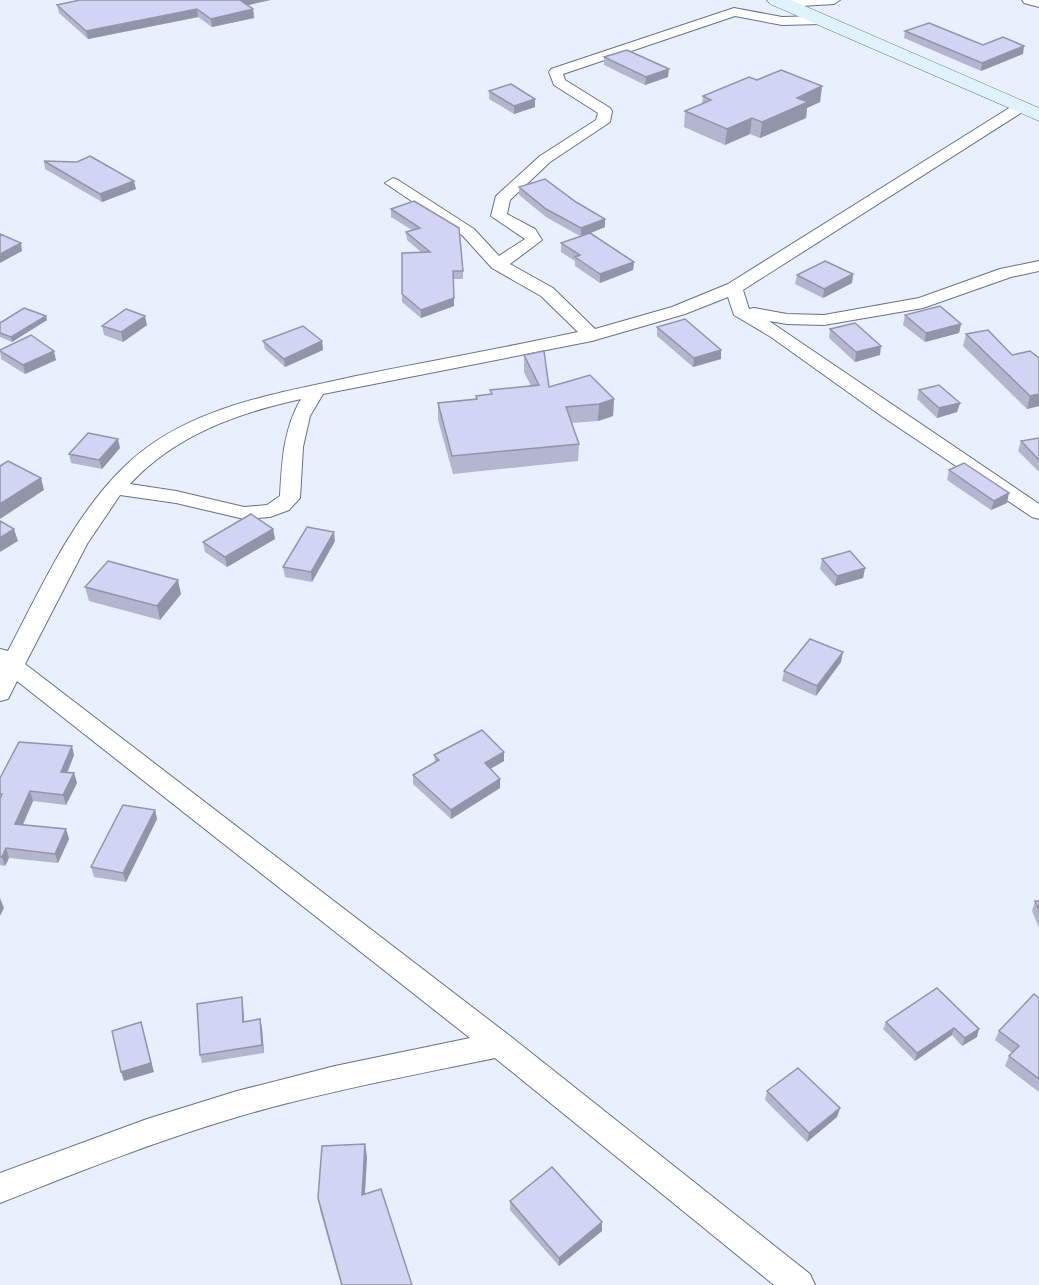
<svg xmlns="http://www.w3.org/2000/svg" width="1039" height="1285" font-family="Overpass,sans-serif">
<rect width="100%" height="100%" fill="#e7f0fc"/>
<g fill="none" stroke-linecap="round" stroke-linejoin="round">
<g stroke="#667385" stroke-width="2">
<path id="street" d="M782,0H840L834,4L785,7L779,3Z
M1022,0H1039V7L1024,3Z
M734,8L782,17L821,16L827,20L821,24L782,25L735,16L563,74L565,80L610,108L612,111L610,122L550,162L510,200L507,214L535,229L542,240L510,264L553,288L595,329L672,307L728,284L1014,105H1024L1026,108L1024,111L743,290L749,309L754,308L787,314L824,315L919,298L1000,269L1039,261V271L1011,277L923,308L824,325L787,324L769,321L1039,504V519L1032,517L883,417L771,337L734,315L728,297L685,314L592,341L323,394L310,416L303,447L300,498L289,510L270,517L244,519L176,503L120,495L87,544L25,664L510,1036L810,1274L815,1285H774L495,1058C409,1076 322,1092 237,1117C156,1141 78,1172 0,1203V1173L147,1119L237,1091L335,1066L470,1038L17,681L8,699L0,701V649L8,651C41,588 72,518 123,468C184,407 276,394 356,376C430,361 504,348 578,332L541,296L492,268L462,235L385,183L393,178L398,180L474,229L499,256L525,239L491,216L496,196L540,156L596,120L598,113L554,85L549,72L551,69ZM301,399C283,430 282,462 280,496L267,505L244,507L176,491L130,484C175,435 238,413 301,399Z"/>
</g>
<g stroke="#667385" stroke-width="1">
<path id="secondary" d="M767,0H791L1039,108V121L770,4Z"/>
</g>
<use href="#street" fill="#fff" fill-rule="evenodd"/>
<use href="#secondary" fill="#e0f3fc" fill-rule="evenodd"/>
</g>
<path fill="#b4b6d0" d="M57,5H248L253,9L254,18L212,27L198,17L88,39L59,13Z
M905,31L983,45L1023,54L981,71L904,38Z
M604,57L668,77L645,85L604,65Z
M757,80L822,86L820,102L807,108L806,118L760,138L750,134L725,145L684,127L685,111L702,104L703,96Z
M489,91L535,99V107L514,114L489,99Z
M44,161L136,189L102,202L45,169Z
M519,187L576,202L605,219V227L588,234L634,262L633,270L600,283L575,266V261L561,252V243L580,236L546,217L519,195Z
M414,201L463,271V279H453L454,306L421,318L402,302V294L421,252L407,240L406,232L412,230L391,217V209Z
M853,274L852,283L823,298L795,284L797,275Z
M905,315L961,324L959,333L925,342L903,325Z
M46,316L47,320L12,342L0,337V323Z
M147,325L123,342L104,335L102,326Z
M657,327L721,350V359L693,367L657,336Z
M830,329L880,355L855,362L829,338Z
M966,334L1012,355L1039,358V406L1027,409L963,346Z
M263,341H322L323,350L285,367L265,349Z
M0,350L56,360L25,374L1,359Z
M524,355L549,387L614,399L613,416L598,421L572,423L579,444L578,461L453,474L438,420V403L477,399L476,396L491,394L490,390L531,386L524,372Z
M919,390L960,403L957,412L937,418L917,399Z
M1039,438V472L1018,451L1021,441Z
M120,448L102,469L71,463L69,454Z
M949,470L1007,503L991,510L947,480Z
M273,529L275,539L227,567L205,552L203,542Z
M335,541L312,582L285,577L283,567Z
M822,559L865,568L863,578L835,586L820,569Z
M85,587L181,594L160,620L89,601Z
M841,662L816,696L782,681L784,671Z
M74,755L67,772L74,773L77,783L66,805L33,801L23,825L66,829L69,839L58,863L9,858L5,866L0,865V778Z
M434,755L504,761L490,769L500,788L451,819L413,784V775L435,762Z
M155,810L157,819L126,882L94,877L91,867Z
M1035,901H1039V928L1032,911Z
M937,988L977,1037L962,1046L952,1035L915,1061L883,1029L886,1022Z
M1039,998V1092L1005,1066L1009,1056L1012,1053L995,1040L999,1031Z
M243,1006L244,1022L260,1019L262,1028L264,1053L202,1063L200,1055Z
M767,1091L840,1108L837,1117L807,1142L765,1100Z
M367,1157L365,1194L412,1285H341L320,1210L318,1198Z
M510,1201L602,1222V1231L559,1266L510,1210Z"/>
<path fill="#9294a9" d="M239,0H271L240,7Z
M197,9L198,17L88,39L86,31Z
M253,9L254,18L212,27L211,19Z
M1024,46L1023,54L981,71L982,63Z
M669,69L668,77L645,85L646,77Z
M822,86L820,102L807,108L806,118L760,138L762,122L797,98Z
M535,99V107L514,114V106Z
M752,118L750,134L725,145L727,129Z
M134,181L136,189L102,202L100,194Z
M605,219V227L581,237V228Z
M21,243L22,251L0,263V254Z
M634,262L633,270L600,283V274Z
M853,274L852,283L823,298L824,289Z
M454,298V306L421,318V310Z
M46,316L47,320L12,342L11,337Z
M145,316L147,325L123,342L121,332Z
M961,324L959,333L925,342L926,333Z
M322,341L323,350L285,367L284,359Z
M881,346L880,355L855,362L856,352Z
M721,350V359L693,367L694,358Z
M54,351L56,360L25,374L23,365Z
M1039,394V406L1027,409L1030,396Z
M614,399L613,416L598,421L599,404Z
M960,403L957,412L937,418L939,408Z
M118,439L120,448L102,469L99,460Z
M41,478L44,490L0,519V504Z
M1009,493L1007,503L991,510L994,501Z
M14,529L18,541L0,552V538Z
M273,529L275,539L227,567L225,557Z
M334,532L335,541L312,582L311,572Z
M865,568L863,578L835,586L837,576Z
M178,580L181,594L160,620L157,606Z
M843,652L841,662L816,696L817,686Z
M72,746L74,755L64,781L61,772Z
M504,752V761L485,772V763Z
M74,773L77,783L66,805L63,795Z
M500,779V788L451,819V810Z
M30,791L33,801L19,833L15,824Z
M155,810L157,819L126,882L123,873Z
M66,829L69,839L58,863L55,854Z
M6,848L9,858L5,866L2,857Z
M0,898L4,908L0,916Z
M242,997L243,1006L245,1031L243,1022Z
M260,1019L262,1028L264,1053L262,1045Z
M141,1022L154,1072L124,1081L121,1072Z
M954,1028L952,1035L915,1061L917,1053Z
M979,1029L977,1037L962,1046L965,1038Z
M840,1108L837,1117L807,1142L809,1133Z
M365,1144L367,1157L364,1207L362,1195Z
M602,1222V1231L559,1266V1258Z"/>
<path fill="#d1d4f2" stroke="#9294a9" stroke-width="1.5" d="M80,0H240L253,9L211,19L197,9L86,31L57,5Z
M929,23L983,45L1003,37L1024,46L982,63L905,31Z
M627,50L669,69L646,77L604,57Z
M781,70L822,86L797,98L808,102L762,122L752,118L727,129L685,111L711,100L703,96L749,77L757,80Z
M511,84L535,99L514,106L489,91Z
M90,156L134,181L100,194L44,161L77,162Z
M545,179L576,202L605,219L581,228L546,209L519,187Z
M414,201L459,228L463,271H453L454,298L421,310L402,294V253L430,252L406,232L420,228L391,209Z
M590,233L634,262L600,274L575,257L580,255L561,243Z
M0,234L21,243L0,254Z
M825,261L853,274L824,289L797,275Z
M940,306L961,324L926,333L905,315Z
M24,308L46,316L11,337L0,333V323Z
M126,309L145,316L121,332L102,326Z
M685,319L721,350L694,358L657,327Z
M855,323L881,346L856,352L830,329Z
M303,326L322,341L284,359L263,341Z
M988,330L1012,355L1030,351L1039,358V394L1030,396L966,334Z
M31,335L54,351L23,365L0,351V350Z
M544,351L549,387L590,375L614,399L599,404L566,407L579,444L452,456L438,403L477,399L476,396L492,394L490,390L539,385L524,355Z
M939,385L960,403L939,408L919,390Z
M88,433L118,439L99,460L69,454Z
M1039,438V460L1021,441Z
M8,461L41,478L0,504V466Z
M964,463L1009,493L994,501L949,470Z
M251,514L273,529L225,557L203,542Z
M0,521L14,529L0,538Z
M307,527L334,532L311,572L283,567Z
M850,551L865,568L837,576L822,559Z
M108,561L178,580L157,606L85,587Z
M810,639L843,652L817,686L784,671Z
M482,730L504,752L485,763L500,779L451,810L413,775L439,760L434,755Z
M19,742L72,746L61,772L74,773L63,795L30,791L15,824L66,829L55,854L6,848L2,857L0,856V799L2,794H0V778Z
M123,805L155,810L123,873L91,867Z
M1035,901H1039V910Z
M937,988L979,1029L965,1038L954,1028L917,1053L886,1022Z
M1034,994L1039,998V1079L1009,1056L1019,1046L999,1031Z
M242,997L243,1022L260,1019L262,1045L200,1055L197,1004Z
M141,1022L151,1063L121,1072L112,1031Z
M798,1068L840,1108L809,1133L767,1091Z
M365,1144L362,1195L381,1189L412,1285H342L318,1198L322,1146Z
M552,1167L602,1222L559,1258L510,1201Z"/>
</svg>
